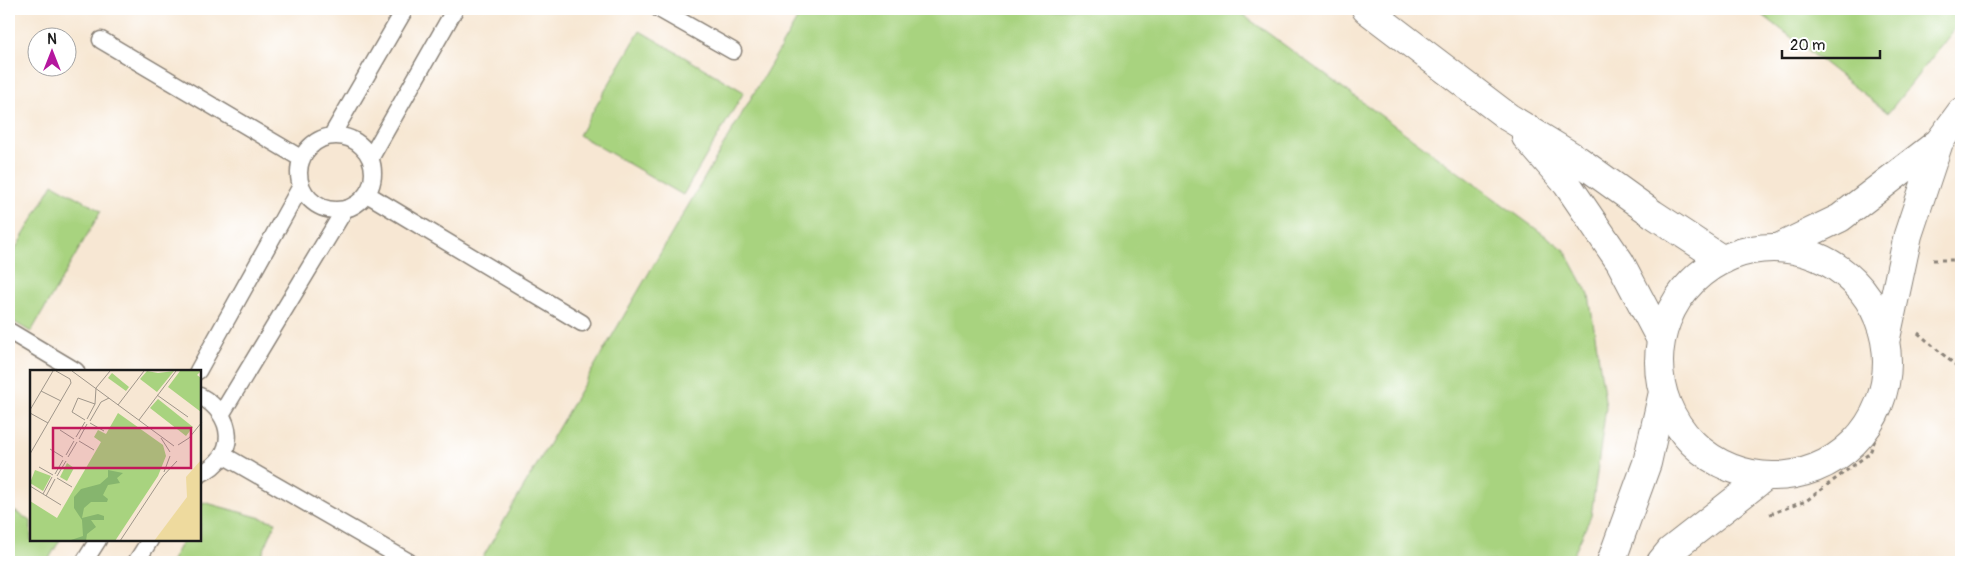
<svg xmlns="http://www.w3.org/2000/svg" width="1970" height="571" font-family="Pangolin,sans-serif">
<rect width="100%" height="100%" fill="#fff"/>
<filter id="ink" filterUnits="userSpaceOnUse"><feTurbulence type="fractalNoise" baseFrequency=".02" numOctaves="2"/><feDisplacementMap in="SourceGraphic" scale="10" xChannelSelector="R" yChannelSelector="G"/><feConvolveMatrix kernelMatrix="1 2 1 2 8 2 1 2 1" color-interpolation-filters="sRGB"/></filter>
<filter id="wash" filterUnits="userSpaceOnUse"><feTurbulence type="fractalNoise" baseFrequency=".0096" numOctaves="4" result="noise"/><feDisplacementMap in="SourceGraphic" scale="20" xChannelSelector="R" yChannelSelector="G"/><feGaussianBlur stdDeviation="1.12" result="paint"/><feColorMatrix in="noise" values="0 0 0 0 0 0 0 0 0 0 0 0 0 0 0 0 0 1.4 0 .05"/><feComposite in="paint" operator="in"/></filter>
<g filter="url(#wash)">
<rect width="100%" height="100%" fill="#f7e7d3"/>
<path fill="#a8d37f" stroke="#62784e" d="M803,9H1235L1565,250L1589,295L1606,407L1591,516L1570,562H480Z
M1755,9H1961V21L1888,113Z
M640,31L744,92L683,195L579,135Z
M53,184L101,211L31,332L9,319V260Z
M203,502L276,522L260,559L266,562H171L183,540H200V508Z
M9,508L31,521V540H60L47,562H9Z"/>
</g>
<g filter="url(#ink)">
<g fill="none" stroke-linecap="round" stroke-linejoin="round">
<g stroke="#8a8278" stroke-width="19">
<path id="lane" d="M659,9L733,51
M101,40L302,159
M332,135L405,9
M299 173a37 37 0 1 1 74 0a37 37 0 1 1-74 0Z
M371,157L455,9
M367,194L582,323
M9,331L76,371
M198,371L301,186
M200,396C235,415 239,456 200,474
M222,413L345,209
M223,455L409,562
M84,562L98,540
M136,562L150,540"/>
</g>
<g stroke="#8a8278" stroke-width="30">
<path id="secondary" d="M1366,9L1508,117L1578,160L1653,214L1723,260
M1526,137L1567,184L1620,262L1661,340
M1778,248L1840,218L1939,142L1961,112
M1659 362a114 114 0 1 1 228 0a114 114 0 1 1-228 0Z
M1886,338L1908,235L1939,142
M1611,562L1647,463L1663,392
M1661,562L1670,551L1766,476"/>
</g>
<path stroke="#8a8278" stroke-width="3" stroke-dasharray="4 4" stroke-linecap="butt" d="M1933,260H1957L1961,252
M1918,333L1961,370
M1770,514L1806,501L1870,453L1896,382L1897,365"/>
<use href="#lane" stroke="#fff" stroke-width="16"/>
<use href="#secondary" stroke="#fff" stroke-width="28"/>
</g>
</g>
<g transform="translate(30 370)">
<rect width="171" height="171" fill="#f7e7d3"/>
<path d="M117,1L128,3L144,1L127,22L110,9ZM150,1H171L167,5L171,8V42L138,17ZM82,3L99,17L96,21L78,8ZM128,29L163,57L156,66L120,38ZM88,43L133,75L136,86L128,106L85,171H0V131L27,148L71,72L64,67L68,60L76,64ZM37,93L44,98L37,111L30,107ZM5,100L21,106L13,121L0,113Z" fill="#a8d37f"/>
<path d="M78,100L93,103L87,108L90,113L78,115L73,125L78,129L77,132H61L54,138L52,148L68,144L74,146V150H61L66,157L57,164L56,171H38L53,166L52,150L44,138V127L51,119L70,114L78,107Z" fill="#86b56e"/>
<path d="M171,90V171H124L157,127L156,107Z" fill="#eeda9e"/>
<path fill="none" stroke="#9f968a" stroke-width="1" d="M42,1L144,76M11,21L31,31M127,25L158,47M88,35L114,1M0,40L23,1M0,43L18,53M57,49L65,34L66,18L80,1M55,50L42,42L48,28L65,34M109,50L146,1M60,51L71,32L79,28M60,53L74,61M30,60L44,69M46,67L55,52M131,68L140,82M49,69L57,54M49,71L64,80M148,75L159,68L172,52M20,79L33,87M0,84L41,13L40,9L26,1M36,85L44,71M38,87L47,72M9,97L23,105M134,102L140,86M25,104L33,90M27,106L36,91M27,108L42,117M0,116L31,135M13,124L22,107M16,126L25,109M90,171L133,106L147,91"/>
<path fill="#c2185b" fill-opacity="0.15" stroke="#c2185b" stroke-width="2.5" d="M23,58H161V98H23Z"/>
<rect width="171" height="171" fill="none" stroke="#1c1c1c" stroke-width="2.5"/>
</g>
<rect width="1970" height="571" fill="none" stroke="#fff" stroke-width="30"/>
<g transform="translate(52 52)"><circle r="24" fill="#ffffff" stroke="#a4a4a4"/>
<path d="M0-4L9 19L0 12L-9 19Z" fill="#b5179e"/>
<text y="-8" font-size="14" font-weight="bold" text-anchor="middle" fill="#1c1c1c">N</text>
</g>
<path d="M1782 50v8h98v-8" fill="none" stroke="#1c1c1c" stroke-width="2.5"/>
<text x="1790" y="50" font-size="15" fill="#1c1c1c" stroke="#ffffff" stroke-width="4" paint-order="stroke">20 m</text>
</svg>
